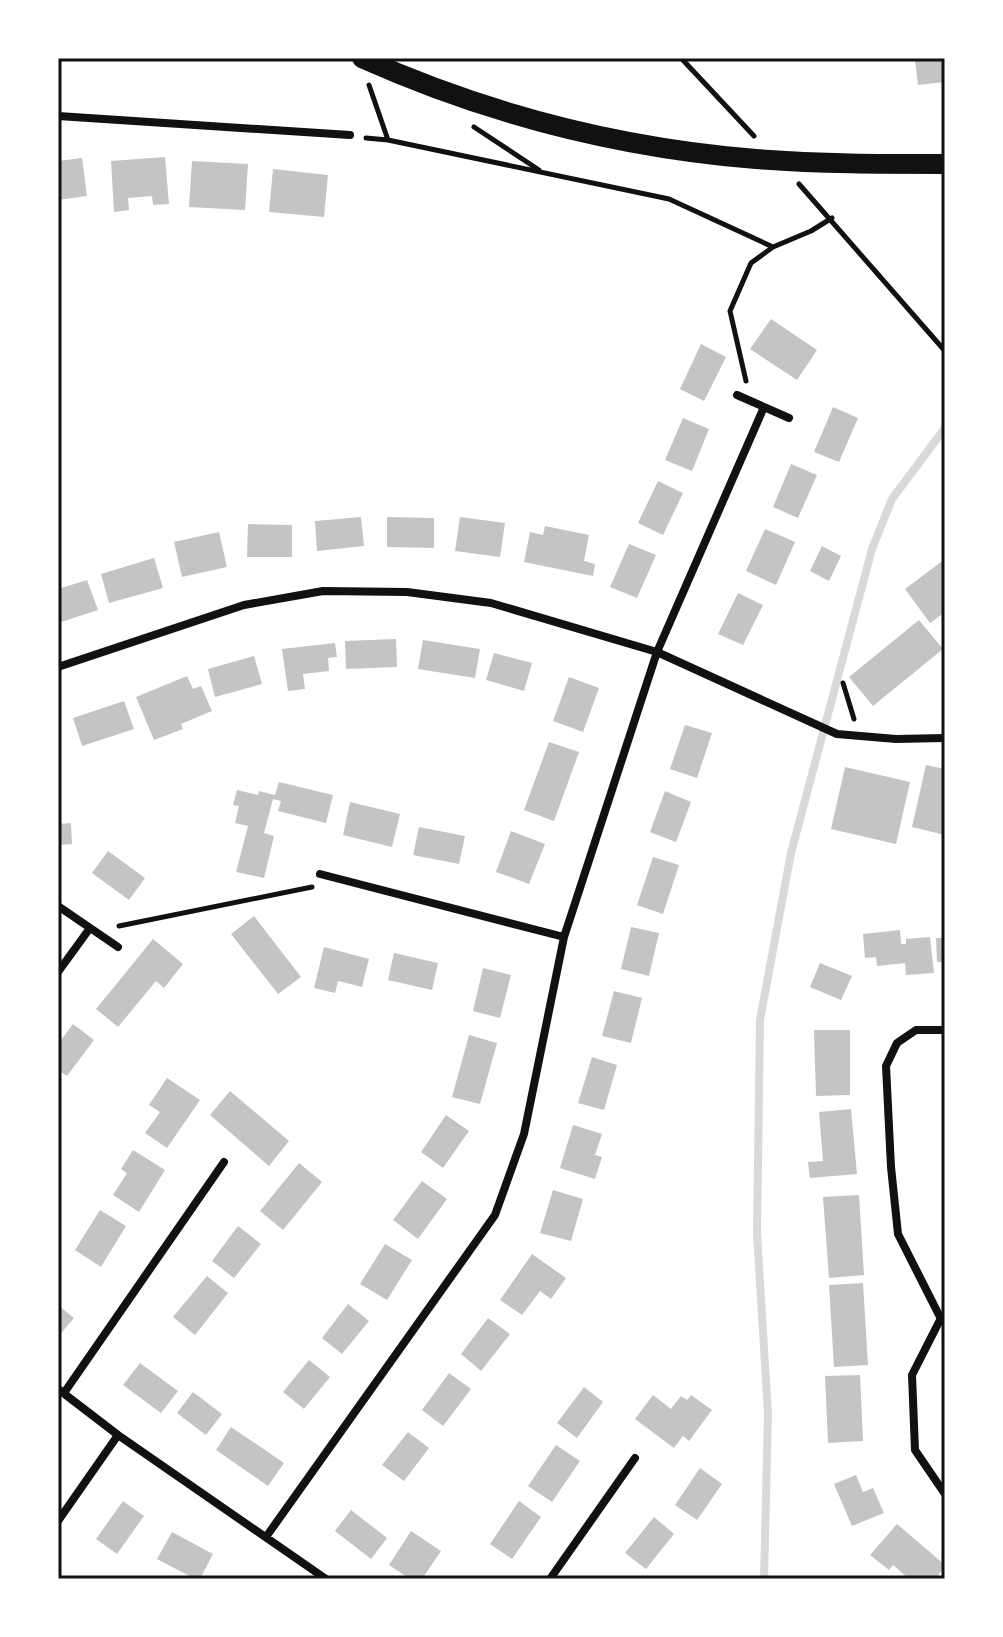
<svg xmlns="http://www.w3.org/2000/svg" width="1003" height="1637" font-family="'IBM Plex Sans',sans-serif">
<rect width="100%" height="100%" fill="#fff"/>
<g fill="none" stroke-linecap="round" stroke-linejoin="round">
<path stroke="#d9d9d9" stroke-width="8" d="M764,1579L768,1414L757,1233L760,1020L791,853L872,549L892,499L945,428"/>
</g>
<path fill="#c4c4c4" d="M944,58L945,82L918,85L915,60Z
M165,157L169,204L153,205L152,196L128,198L129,210L114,212L111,161Z
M82,158L87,196L58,200V161Z
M192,161L248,164L245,210L189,207Z
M273,169L328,175L324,217L269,212Z
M771,319L817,350L797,380L750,349Z
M701,344L726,357L704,401L680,389Z
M833,407L858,418L839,462L814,452Z
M683,418L709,429L692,471L665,460Z
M791,464L817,475L798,518L773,507Z
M658,481L683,493L663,535L638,523Z
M361,517L364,546L317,551L315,521Z
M387,517L434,518V548L387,547Z
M460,517L505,523L500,557L455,551Z
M248,524L292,525V557H247Z
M545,526L589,535L584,561L595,564L593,576L524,562L530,532L543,535Z
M765,529L795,542L776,585L746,571Z
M219,532L227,567L182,577L174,542Z
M629,544L656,555L637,598L610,587Z
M822,546L841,556L829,581L810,571Z
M154,558L163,588L109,603L101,574Z
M945,559V612L930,623L905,589Z
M87,580L98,610L58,623V589Z
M738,593L763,605L743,645L718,634Z
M919,620L943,649L873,706L849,677Z
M396,639L397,667L346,669L345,641Z
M423,640L480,649L475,678L418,669Z
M335,643L337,657L328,658L329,671L303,674L305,689L288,691L282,649Z
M494,653L532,663L524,691L486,680Z
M254,656L262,684L215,697L208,669Z
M187,676L193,689L201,686L212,711L181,724L183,729L154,740L136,697Z
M569,677L599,688L583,732L553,721Z
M124,701L134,729L82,746L73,718Z
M685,725L712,733L697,778L670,769Z
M549,742L579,752L554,821L524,810Z
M926,765L945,769V835L912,827Z
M845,767L910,782L896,844L831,829Z
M279,782L333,795L326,823L278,811L281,801L273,799L264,833L274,836L264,878L236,872L248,826L235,823L239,806L233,805L237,790L258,795L259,791L275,795Z
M665,791L691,802L676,842L650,832Z
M350,802L400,814L392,847L343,835Z
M71,823L72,844L58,845V824Z
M419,827L465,836L459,864L413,855Z
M511,831L545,844L529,884L496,872Z
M108,851L145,878L129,900L92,873Z
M653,857L679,865L663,914L637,905Z
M254,916L301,977L278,994L231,934Z
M631,927L659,933L649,976L621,969Z
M900,930L901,944H906V939L930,937L934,973L906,975L905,963L877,966L876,957L865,958L863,934Z
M936,938H945V962H937Z
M153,939L183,964L164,988L156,981L118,1027L96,1009Z
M324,947L369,959L362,987L338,981L335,993L314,988Z
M394,953L438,963L432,990L388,980Z
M820,963L852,976L841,1000L810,987Z
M483,968L511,975L500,1018L473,1011Z
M614,991L642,998L631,1043L602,1036Z
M73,1024L94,1040L67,1076L58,1070V1044Z
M814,1030H850V1095L816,1096Z
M469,1035L497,1043L480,1104L452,1097Z
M592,1057L617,1065L604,1110L578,1103Z
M167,1078L200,1100L167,1148L145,1133L160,1112L149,1105Z
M230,1091L289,1141L269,1166L210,1115Z
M851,1109L857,1174L810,1178L808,1162L823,1161L819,1112Z
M446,1115L469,1131L443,1168L421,1152Z
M573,1125L602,1134L595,1155L602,1157L595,1179L560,1168Z
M133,1150L165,1170L139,1212L113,1195L127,1173L121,1169Z
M299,1163L322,1182L283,1230L260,1211Z
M422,1181L447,1199L418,1239L393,1220Z
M553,1190L583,1199L571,1241L540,1233Z
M859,1195L864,1275L829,1278L823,1197Z
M100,1210L126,1226L101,1267L75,1250Z
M238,1226L261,1244L234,1278L212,1261Z
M385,1244L412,1260L387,1300L360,1284Z
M532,1254L566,1278L551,1299L540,1291L522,1315L500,1300Z
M207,1276L228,1293L195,1335L173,1317Z
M863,1283L868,1365L834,1367L829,1285Z
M348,1304L369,1321L342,1354L322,1338Z
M58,1305L74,1318L58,1337Z
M488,1318L510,1334L481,1371L461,1354Z
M309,1360L330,1377L304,1409L283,1392Z
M140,1363L178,1391L161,1413L123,1385Z
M449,1373L471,1389L443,1426L422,1410Z
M860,1375L863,1441L828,1443L825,1376Z
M584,1387L603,1402L577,1438L557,1423Z
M193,1392L222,1414L206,1435L177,1413Z
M653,1395L671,1409L681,1396L687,1400L691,1395L712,1410L689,1441L683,1436L674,1448L635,1419Z
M231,1427L284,1463L268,1486L216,1450Z
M408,1432L429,1448L404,1481L382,1465Z
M556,1445L580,1461L552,1502L528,1486Z
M700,1468L722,1484L697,1520L675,1505Z
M856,1475L863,1492L873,1488L884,1513L852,1526L834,1484Z
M123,1501L144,1516L117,1554L96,1539Z
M519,1501L541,1517L512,1559L490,1544Z
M351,1510L387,1538L371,1559L335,1531Z
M654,1517L674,1534L646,1569L625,1553Z
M897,1524L945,1565L936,1579H909L893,1565L889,1570L870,1555Z
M411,1531L441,1551L422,1579H410L389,1565Z
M172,1532L213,1554L200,1579H195L157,1559Z"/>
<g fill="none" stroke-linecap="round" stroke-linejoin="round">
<path stroke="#111" stroke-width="5" d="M681,58L754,136
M369,85L388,140
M474,127L539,170
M366,138L388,140L669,199L773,247
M799,184L945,351
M746,381L730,311L751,263L773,247L811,231L832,218
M843,683L854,719
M119,926L312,887"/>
<path stroke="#111" stroke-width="8" d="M58,116L350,135
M737,395L789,418
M58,667L244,605L323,591L407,592L491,603L657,652L837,734L896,739L945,738
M320,874L564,937
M58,906L118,947
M58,972L90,928
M942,1316L912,1375L915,1450L945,1494
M940,1317L898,1234L891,1167L886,1066L897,1043L916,1030H945
M58,1389L118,1435L326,1579
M64,1393L224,1162
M58,1521L118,1435
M266,1537L495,1215L524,1134L564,937L657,652L764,407
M550,1579L635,1458"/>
<path stroke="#111" stroke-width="20" d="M362,58C487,114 620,148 756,159C819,164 882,164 945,164"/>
</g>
<rect width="1003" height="1637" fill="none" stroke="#ffffff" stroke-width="120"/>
<rect x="60" y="60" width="883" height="1517" fill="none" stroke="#111" stroke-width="3"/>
</svg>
